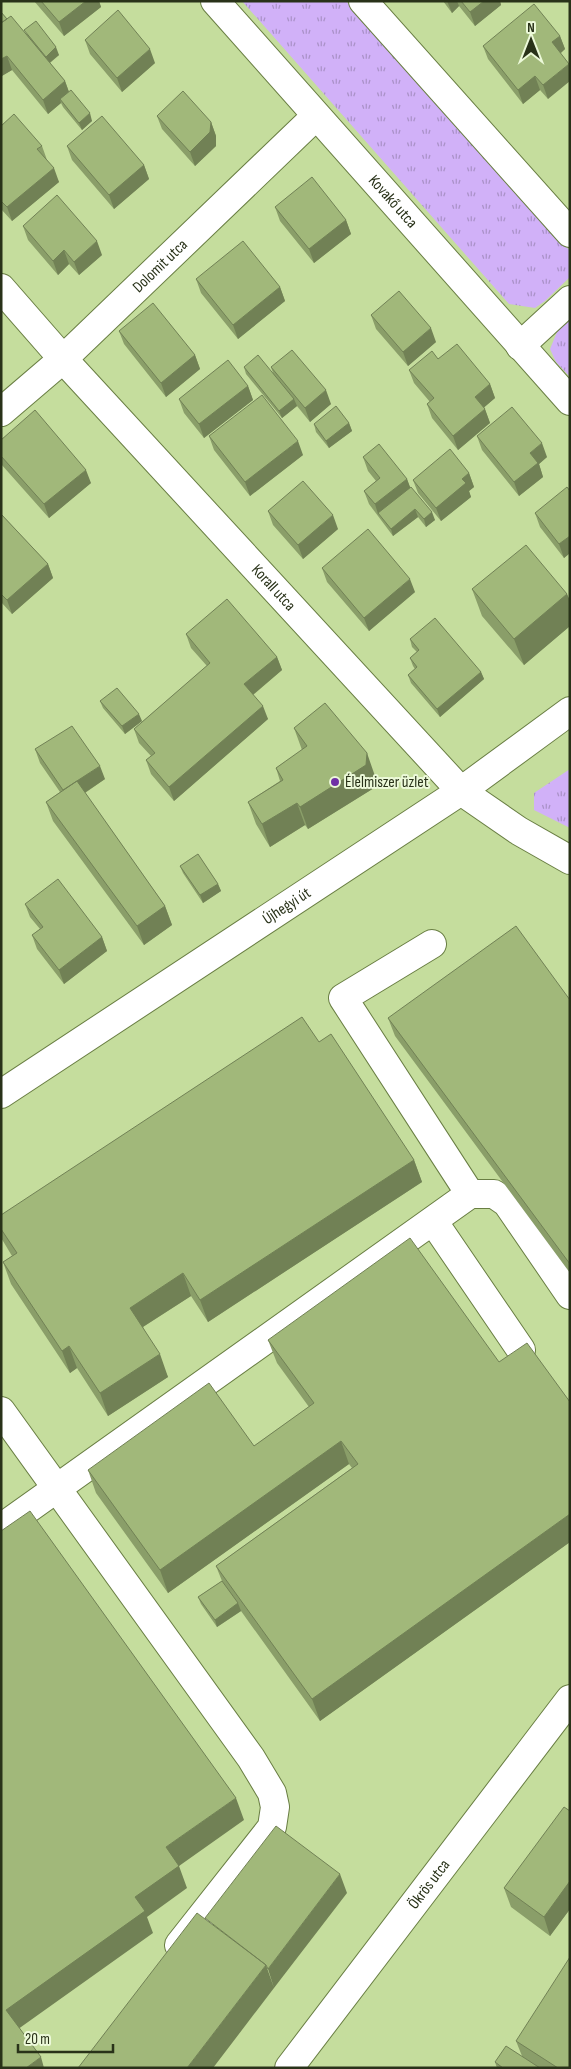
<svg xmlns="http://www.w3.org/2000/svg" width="571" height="2069" font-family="'Sofia Sans Condensed',sans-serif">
<defs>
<pattern id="grass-tufts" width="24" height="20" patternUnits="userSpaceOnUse" patternTransform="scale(1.25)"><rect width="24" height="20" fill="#d1b1f8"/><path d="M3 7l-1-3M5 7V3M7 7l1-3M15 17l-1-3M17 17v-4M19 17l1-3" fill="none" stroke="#aa91c8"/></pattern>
</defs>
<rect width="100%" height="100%" fill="#c5dd9d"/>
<path fill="url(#grass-tufts)" d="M242,1H346L570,251V277L545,301L535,308L509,304Z
M570,315V377L556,362L550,349L557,332Z
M570,769V828L534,810V793Z"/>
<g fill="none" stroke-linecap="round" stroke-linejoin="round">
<g stroke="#697e43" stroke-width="30">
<g id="minor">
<path id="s1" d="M215,1L570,401"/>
<path d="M363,1L570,233"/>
<path id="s2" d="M1,288L63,359L461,791L519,831L570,860"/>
<path d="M520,346L570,300"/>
<path id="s3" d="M1,412L63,359L316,116"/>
<path id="s4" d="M1,1094L461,791L570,711"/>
<path d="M470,1194H494L507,1203L570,1295"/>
<path d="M433,1221L521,1350"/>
<path d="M1,1411L251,1758L272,1793L275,1807L272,1827L179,1945"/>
<path d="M1,1528L470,1194L343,998L432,944"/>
<path id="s5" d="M289,2068L570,1699"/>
</g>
</g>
<use href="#minor" stroke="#fff" stroke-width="28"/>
</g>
<path fill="#8a9e69" d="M34,1H99L101,7L64,36Z
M443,1H500L501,5L475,26L459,6L452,13Z
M1,12L7,19L24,32L59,55L50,63L65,81L69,92L92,121L82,130L63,107L61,103L48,114L12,70L1,76Z
M560,36L565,49L561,53L548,99L540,90L523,104L488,59L483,46Z
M85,40L155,63L122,92L90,54Z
M157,116L211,122L216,136V146L195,166L162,129Z
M1,126L42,146L47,160L59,182L12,221L1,209Z
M67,146L144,165L149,179L114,209L72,160Z
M275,207L346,220L351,234L314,263L280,221Z
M23,226L102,255L79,275L69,264L58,275L28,240Z
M196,279L280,287L285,301L238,339L201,293Z
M371,315L436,342L408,366L376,329Z
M119,331L195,355L200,369L166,397L124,344Z
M438,359L490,384L495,398L484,407L490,423L458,450L432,418L427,404L430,402L414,383L409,370Z
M244,367L273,373L271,367L331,404L310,422L297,406L282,418L246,374Z
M248,386L253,400L204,438L184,413L179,399Z
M349,423L352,431L329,448L316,432L314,424Z
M209,436L303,455L250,496L214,450Z
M477,436L547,457L539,464L543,477L519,496L482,450Z
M1,440L91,483L49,518L1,464Z
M363,457L407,479L410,488L435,520L426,527L418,517L393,536L369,504L364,491L376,481L368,471Z
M469,473L474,487L469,491L471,497L441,521L418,493L413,480Z
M570,491V553L564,558L540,527L535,513Z
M268,511L338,529L303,559L273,525Z
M1,514L48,564L53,578L12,614L1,602Z
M322,568L415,592L369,631L327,582Z
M472,589L567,594L570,601V626L524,665L482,616Z
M186,634L277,657L282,670L253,695L268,719L174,801L151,774L146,760L151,756L139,743L134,729L207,666L191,648Z
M410,639L481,672L484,679L440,717L411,683L408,675L415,669L413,666L410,658L417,652L412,647Z
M100,701L142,721L125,734L103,708Z
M294,728L375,776L374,788L308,829L305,825L270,847L256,824L248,802L280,781L276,768L302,750Z
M35,749L105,779L85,793L165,906L172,925L144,945L53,821L46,802L60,792L40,763Z
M180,866L218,884L221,891L203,903L183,873Z
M25,904L102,937L107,951L64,984L37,949L32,935L40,929L30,917Z
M570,1000V1273L395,1036L388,1018Z
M319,1042L414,1160L422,1182L208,1322L191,1296L143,1327L168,1377L108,1416L77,1368L70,1373L11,1284L3,1262L12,1256L3,1241L1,1238V1229Z
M268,1340L499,1362L570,1402V1542L320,1721L241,1611L217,1627L201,1604L198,1597L222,1581L216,1566L352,1468L349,1464L168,1593L96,1493L88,1470L254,1446L309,1407L277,1363Z
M570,1811V1909L550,1936L511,1907L504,1888Z
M516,2041L570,2068H497L495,2062L522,2056Z"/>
<path fill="#718155" d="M86,1H99L101,7L64,36L59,22Z
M447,1H457L459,6L452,13Z
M484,1H500L501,5L475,26L470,12Z
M560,36L565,49L557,56L552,42Z
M56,47L59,55L48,64L46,57Z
M150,49L155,63L122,92L117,78Z
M7,56L12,70L2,76L1,59Z
M569,64L570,81L548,99L543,85Z
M535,76L540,90L523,104L518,90Z
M65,81L70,95L60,99L61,103L48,114L43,100Z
M90,113L92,121L82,130L79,123Z
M211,122L216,136V146L195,166L190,152Z
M144,165L149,179L114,209L109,195Z
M54,168L59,182L12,221L7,207Z
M346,220L351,234L314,263L309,249Z
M97,241L102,255L79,275L74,262Z
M64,250L69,264L58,275L53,261Z
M280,287L285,301L238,339L233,325Z
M431,328L436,342L408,366L403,352Z
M195,355L200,369L166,397L161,383Z
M490,384L495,398L480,411L475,397Z
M248,386L253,400L204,438L199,424Z
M326,390L331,404L310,422L305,408Z
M294,399L297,406L282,418L279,411Z
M485,409L490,423L458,450L453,436Z
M349,423L352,431L329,448L326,441Z
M298,441L303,455L250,496L245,482Z
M542,443L547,457L539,464L543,477L519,496L514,482L530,453Z
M86,470L91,483L49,518L44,504Z
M469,473L474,487L469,491L471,497L441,521L436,508L462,479Z
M407,479L412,492L378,514L375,504Z
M415,509L418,517L393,536L391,529Z
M432,512L435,520L426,527L424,519Z
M333,515L338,529L303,559L298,545Z
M570,536V553L564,558L559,544Z
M48,564L53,578L12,614L7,600Z
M410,579L415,592L369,631L364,618Z
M567,594L570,601V626L524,665L514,639Z
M277,657L282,670L249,698L244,684Z
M481,672L484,679L440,717L437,709Z
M263,706L268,719L174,801L169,787Z
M139,714L142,721L125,734L122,726Z
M367,753L375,776L374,788L308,829L300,807Z
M100,766L105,779L68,804L63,790Z
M297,803L305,825L270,847L262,824Z
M218,884L221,891L203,903L200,895Z
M165,906L172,925L144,945L137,926Z
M102,937L107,951L64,984L59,970Z
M414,1160L422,1182L208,1322L200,1300Z
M183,1273L191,1296L138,1330L130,1308Z
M69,1346L77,1368L70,1373L62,1351Z
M160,1354L168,1377L108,1416L100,1393Z
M341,1441L349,1464L168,1593L160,1570Z
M570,1514V1542L320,1721L312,1699Z
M238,1603L241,1611L217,1627L215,1620Z
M236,1798L244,1820L179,1866L187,1888L147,1917L153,1933L14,2032L6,2010L135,1897L166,1847Z
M340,1874L347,1893L274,1988L268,1969Z
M570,1881V1909L550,1936L544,1917Z
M266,1965L274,1988L213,2068H187Z
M41,2057L44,2068H26Z"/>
<path fill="#a1b87a" stroke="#718155" d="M41,1H86L59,22Z
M461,1H484L470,12Z
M534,4L560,36L552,42L569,64L543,85L535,76L518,90L483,46Z
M118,10L150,49L117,78L85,40Z
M1,12L7,19L1,23Z
M11,16L65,81L43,100L7,56L1,59V23Z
M36,21L56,47L46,57L24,30Z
M71,90L90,113L79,123L60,99Z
M183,91L211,122L210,132L190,152L157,116Z
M14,114L42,146L37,149L54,168L7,207L1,201V126Z
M102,116L144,165L109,195L67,146Z
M312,177L346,220L309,249L275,207Z
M57,195L97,241L74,262L64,250L53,261L23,226Z
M243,241L280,287L233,325L196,279Z
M399,291L431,328L403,352L371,315Z
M153,303L195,355L161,383L119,331Z
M457,344L490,384L475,397L485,409L453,436L427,404L434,398L409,370L432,351L438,359Z
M292,350L326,390L305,408L271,367Z
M258,355L294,399L279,411L244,367Z
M228,360L248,386L199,424L179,399Z
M262,395L298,441L245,482L209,436Z
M336,406L349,423L326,441L314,424Z
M512,407L542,443L530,453L538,463L514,482L477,436Z
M35,410L86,470L44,504L1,456V440Z
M379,444L407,479L375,504L364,491L380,478L363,457Z
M450,449L469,473L462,479L466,483L436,508L413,480Z
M303,481L333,515L298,545L268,511Z
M411,487L432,512L424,519L415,509L391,529L378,513Z
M567,487L570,491V536L559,544L535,513Z
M1,514L48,564L7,600L1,594Z
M368,529L410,579L364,618L322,568Z
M526,545L567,594L514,639L472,589Z
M227,599L277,657L244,684L263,706L169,787L146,760L155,753L134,729L210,663L186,634Z
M435,618L481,672L437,709L408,675L417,667L410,658L419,650L410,639Z
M117,688L139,714L122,726L100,701Z
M325,703L367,753L366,765L300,807L297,803L262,824L248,802L283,780L276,768L307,746L294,728Z
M72,726L100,766L63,790L35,749Z
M77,781L165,906L137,926L46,802Z
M198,854L218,884L200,895L180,866Z
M58,879L102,937L59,970L32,935L43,927L25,904Z
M516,926L570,1000V1264L388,1018Z
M302,1017L319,1042L331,1034L414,1160L200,1300L183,1273L130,1308L160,1354L100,1393L69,1346L62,1351L3,1262L17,1253L1,1229V1215Z
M410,1238L499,1362L527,1343L570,1402V1514L312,1699L216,1566L358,1464L341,1441L160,1570L88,1470L209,1383L254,1446L314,1403L268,1340Z
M30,1511L236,1798L166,1847L179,1866L135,1897L145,1911L6,2010L41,2057L26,2068H1V1531Z
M222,1581L238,1603L215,1620L198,1597Z
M564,1807L570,1811V1881L544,1917L504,1888Z
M276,1826L340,1874L268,1969L266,1965L205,1918Z
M197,1913L266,1965L187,2068H78Z
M570,1957V2068H558L516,2041Z
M506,2046L540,2068H503L495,2062Z"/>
<circle fill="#6f30a5" stroke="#ecf9d9" stroke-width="2" cx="335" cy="782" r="5"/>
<g text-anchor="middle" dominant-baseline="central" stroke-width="4" stroke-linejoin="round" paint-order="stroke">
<g font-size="16" fill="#293219" stroke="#ecf9d9">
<text stroke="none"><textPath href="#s1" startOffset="268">Kovakő utca</textPath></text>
<text stroke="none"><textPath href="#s3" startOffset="216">Dolomit utca</textPath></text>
<text stroke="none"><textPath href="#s2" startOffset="405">Korall utca</textPath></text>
<text stroke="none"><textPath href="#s4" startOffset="342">Újhegyi út</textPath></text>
<text stroke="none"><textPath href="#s5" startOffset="231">Ökrös utca</textPath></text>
</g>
<g font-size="16" fill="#293219" stroke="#ecf9d9" text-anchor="start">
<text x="345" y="782">Élelmiszer üzlet</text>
</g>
</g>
<rect width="571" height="2069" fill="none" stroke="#293219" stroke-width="5"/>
<g transform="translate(531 40)" stroke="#ecf9d9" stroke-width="4" paint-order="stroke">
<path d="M0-4L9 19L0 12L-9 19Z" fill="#293219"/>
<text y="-8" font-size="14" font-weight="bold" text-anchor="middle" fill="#293219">N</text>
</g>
<path d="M18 2044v8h95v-8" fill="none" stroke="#293219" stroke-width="2.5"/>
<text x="25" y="2044" font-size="15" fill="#293219" stroke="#ecf9d9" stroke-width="4" paint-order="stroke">20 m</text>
</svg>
